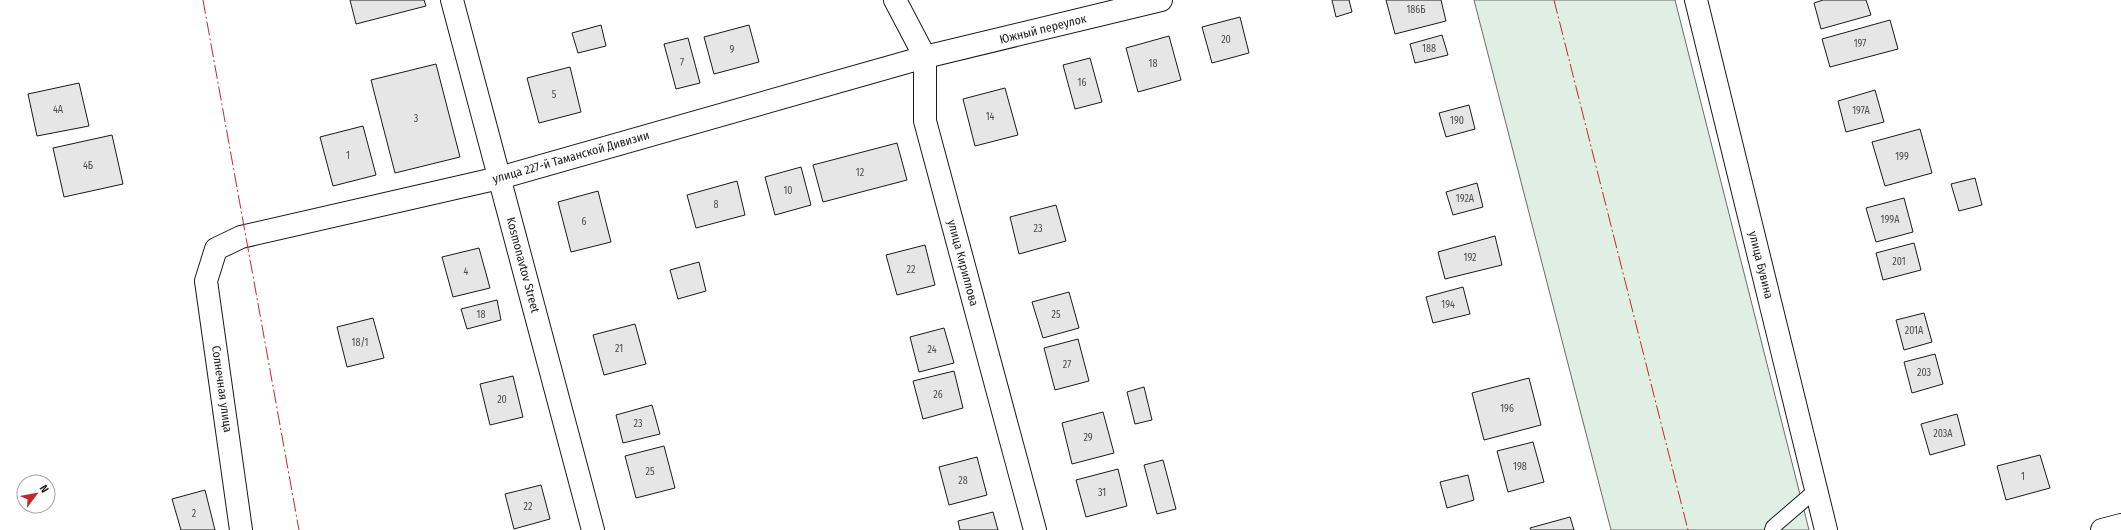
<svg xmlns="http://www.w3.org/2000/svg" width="2121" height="530" font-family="'Fira Sans Condensed',sans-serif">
<rect width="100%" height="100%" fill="#fff"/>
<path fill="#e0efe3" stroke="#6a6a6a" d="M1474,0H1675L1809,530H1611Z"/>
<path fill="#e6e6e6" stroke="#1a1a1a" d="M350,0H424L426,6L356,24Z
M1332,0H1349L1352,12L1336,17Z
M1386,0H1441L1446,21L1395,34Z
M1823,0H1866L1871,15L1821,29L1814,3Z
M1240,17L1249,53L1212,63L1202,27Z
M1890,20L1898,49L1830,67L1822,39Z
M601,25L606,46L578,53L572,33Z
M749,25L759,62L714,74L704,37Z
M1442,35L1448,55L1415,63L1410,44Z
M1169,36L1181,80L1138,92L1126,48Z
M688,38L700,83L676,89L664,44Z
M1090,58L1102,102L1075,109L1063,65Z
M436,64L460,157L395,173L371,80Z
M570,67L581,112L539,123L527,78Z
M79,83L89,126L37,136L28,94Z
M1005,88L1018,135L975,146L963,99Z
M1875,90L1884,122L1846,132L1838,101Z
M1469,105L1475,129L1446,137L1439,113Z
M363,126L376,175L333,186L320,137Z
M1920,129L1932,173L1885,186L1872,142Z
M112,135L123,184L64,197L53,148Z
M897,143L907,180L823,202L813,165Z
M801,167L811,205L775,215L765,177Z
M1975,178L1982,205L1959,211L1951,184Z
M737,181L745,215L696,228L687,195Z
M1477,183L1483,207L1453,215L1446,192Z
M598,191L611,242L571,252L558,202Z
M1904,198L1913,232L1876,242L1866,208Z
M1056,205L1066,241L1019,254L1010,217Z
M1495,236L1502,265L1445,279L1438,252Z
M1914,243L1921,270L1883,280L1876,253Z
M925,245L935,285L897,295L886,255Z
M479,248L490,288L453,297L442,257Z
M699,262L706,291L678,299L670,270Z
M1463,287L1470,314L1433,323L1426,297Z
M1069,292L1079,328L1043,338L1032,302Z
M497,300L501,320L467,329L461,309Z
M1924,313L1932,342L1904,350L1896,320Z
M373,318L384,358L347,367L337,327Z
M635,324L646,364L604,375L593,335Z
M944,328L954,363L919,372L910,337Z
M1078,339L1089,381L1055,390L1044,348Z
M1935,354L1943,384L1912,393L1904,362Z
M954,371L963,408L923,419L913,381Z
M513,376L523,417L490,425L480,384Z
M1529,378L1541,425L1484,440L1472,393Z
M1144,387L1152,420L1135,424L1127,392Z
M652,405L660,434L623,443L616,415Z
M1103,412L1114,453L1072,464L1062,423Z
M1957,414L1965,445L1930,455L1921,424Z
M1533,442L1544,482L1508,492L1497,451Z
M664,446L675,488L636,498L625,456Z
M2040,455L2050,488L2006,500L1997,466Z
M977,457L987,495L949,505L939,467Z
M1163,460L1176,509L1157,514L1144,465Z
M1118,469L1127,506L1086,517L1076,480Z
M1468,475L1474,500L1447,508L1440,482Z
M541,485L550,519L514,529L505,494Z
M205,490L215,530H181L172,499Z
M993,512L998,530H960L958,521Z
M1570,517L1574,530H1531L1530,528Z"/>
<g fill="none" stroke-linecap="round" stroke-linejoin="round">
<g stroke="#1a1a1a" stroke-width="16">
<path id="service" d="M1772,530L1773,527L1816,490"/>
</g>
<g stroke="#1a1a1a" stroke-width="24">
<path id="minor" d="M452,0L593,530
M895,0L925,57V121L1035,530
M1696,0L1826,530
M241,530L206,281L216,249L241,237L499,178L925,57L1161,0
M2102,530L2121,525"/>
</g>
<use href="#service" stroke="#fff" stroke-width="14"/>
<use href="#minor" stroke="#fff" stroke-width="22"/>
<path stroke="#c62828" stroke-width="1" stroke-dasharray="14 3 2 3" stroke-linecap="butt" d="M203,0L299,530
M1554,0L1688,530"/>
</g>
<g text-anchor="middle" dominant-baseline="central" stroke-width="3" stroke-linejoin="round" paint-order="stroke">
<g font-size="10" fill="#4d4d4d">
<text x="1416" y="10">186Б</text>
<text x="1226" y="40">20</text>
<text x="1860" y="44">197</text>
<text x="1429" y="49">188</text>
<text x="732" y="50">9</text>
<text x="682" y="63">7</text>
<text x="1153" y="64">18</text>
<text x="1082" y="83">16</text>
<text x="554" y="95">5</text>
<text x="58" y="110">4А</text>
<text x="1861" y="111">197А</text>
<text x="990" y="117">14</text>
<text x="416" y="119">3</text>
<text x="1457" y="121">190</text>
<text x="348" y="156">1</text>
<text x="1902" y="157">199</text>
<text x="88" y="166">4Б</text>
<text x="860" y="173">12</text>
<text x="788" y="191">10</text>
<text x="1465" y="199">192А</text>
<text x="716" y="205">8</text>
<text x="1890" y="220">199А</text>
<text x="584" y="222">6</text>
<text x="1038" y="229">23</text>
<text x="1470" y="258">192</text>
<text x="1899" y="262">201</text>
<text x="911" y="270">22</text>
<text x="466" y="272">4</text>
<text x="1448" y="305">194</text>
<text x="481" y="315">18</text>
<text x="1056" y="315">25</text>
<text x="1914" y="331">201А</text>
<text x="360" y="343">18/1</text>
<text x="619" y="349">21</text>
<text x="932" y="350">24</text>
<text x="1067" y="365">27</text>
<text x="1924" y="373">203</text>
<text x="938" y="395">26</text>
<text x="502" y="400">20</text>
<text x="1507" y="409">196</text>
<text x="638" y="424">23</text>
<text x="1943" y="434">203А</text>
<text x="1088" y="438">29</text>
<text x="1520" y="467">198</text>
<text x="650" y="472">25</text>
<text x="2023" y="477">1</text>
<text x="963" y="481">28</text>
<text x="1102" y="493">31</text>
<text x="528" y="507">22</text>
<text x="194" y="514">2</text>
</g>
<g font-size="12" fill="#1a1a1a" stroke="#fff">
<text transform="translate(1043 29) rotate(-14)">Южный переулок</text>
<text transform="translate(571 157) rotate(-16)">улица 227-й Таманской Дивизии</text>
<text transform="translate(963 263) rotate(75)">улица Кириллова</text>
<text transform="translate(523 265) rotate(75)">Kosmonavtov Street</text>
<text transform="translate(1761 265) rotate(76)">улица Бувина</text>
<text transform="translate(222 389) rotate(82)">Солнечная улица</text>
</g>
</g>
<g transform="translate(36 494) rotate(58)"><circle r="19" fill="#ffffff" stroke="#a3a3a3"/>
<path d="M0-3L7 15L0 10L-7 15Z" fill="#c62828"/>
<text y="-6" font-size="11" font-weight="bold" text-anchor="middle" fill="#1a1a1a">N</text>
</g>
</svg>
